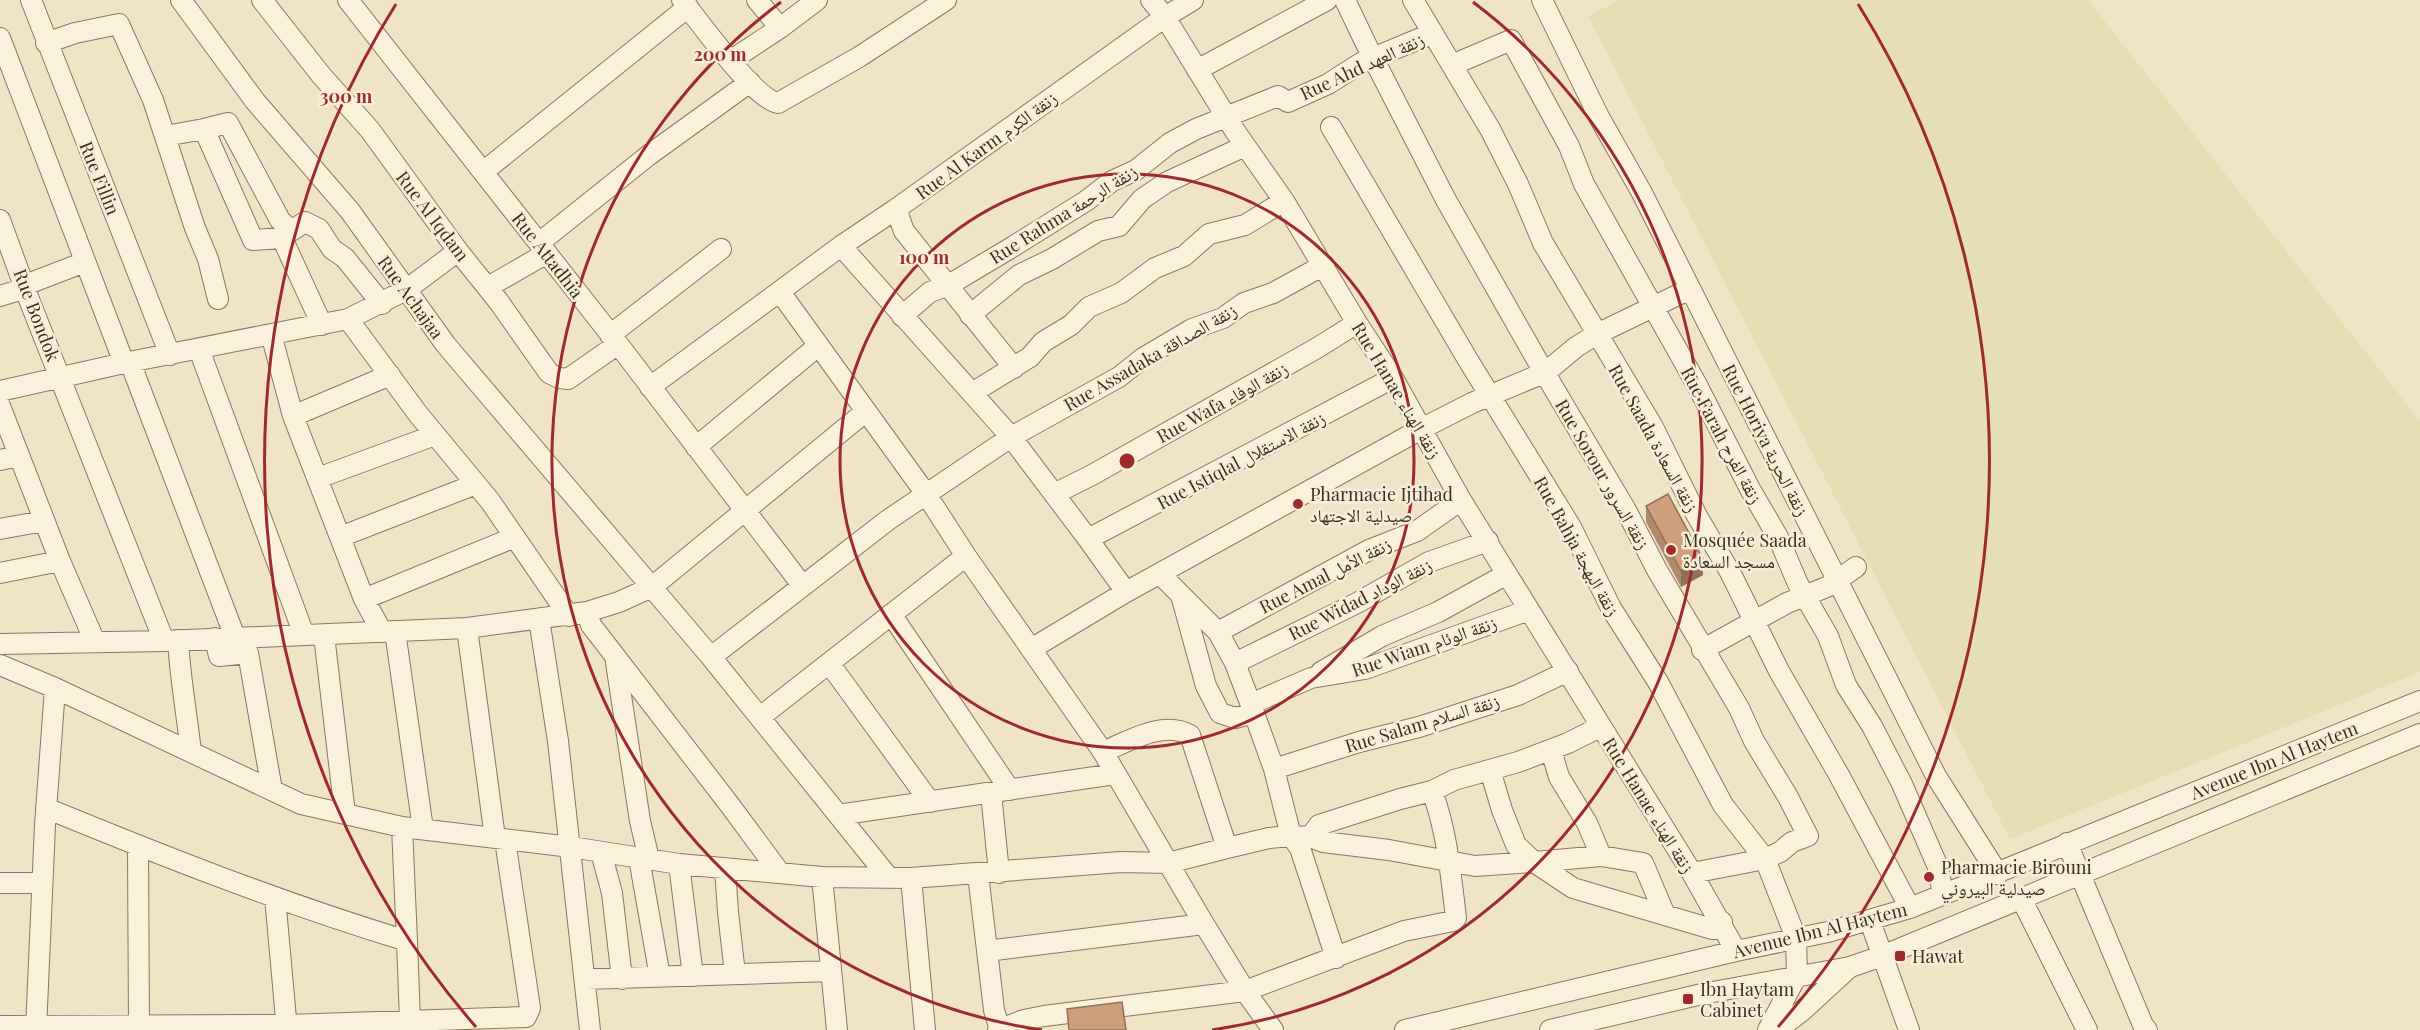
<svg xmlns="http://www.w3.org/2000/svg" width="2420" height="1030" font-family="'Playfair Display','Noto Naskh Arabic',serif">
<rect width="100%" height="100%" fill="#f0e4c8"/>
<path fill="#e6deb5" d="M1619,0H2088L2420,421V672L2010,839L1588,16Z"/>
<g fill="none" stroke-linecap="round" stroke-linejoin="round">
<g stroke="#8d765c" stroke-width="22">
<path id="minor" d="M31,0L170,355
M181,0L255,101L350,211L446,345L711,657L889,878
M262,0L321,75L370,130L458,251L499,302L549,373L559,378L568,379L618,344
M348,0L618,344L802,585
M682,0C699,21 754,99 778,103L859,57L946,0
M757,0L780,28
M1151,0L1165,17L1235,131L1284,201L1357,323L1393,378L1461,500L1692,873L1736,951
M1345,0L1367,46L1446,200L1537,360L1626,510L1657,570L1739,708L1754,741L1788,797L1808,836L1792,842L1780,852L1765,859L1692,873
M1413,0L1490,129L1518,184L1543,243L1653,427L1697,516L1730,572L1779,671L1839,775L1910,908
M1542,0L1599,117L1642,193L1936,776L1998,874
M0,38L124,363
M46,43L75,33L119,24L153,100L195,228L208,259L218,299
M730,61L780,28L817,0
M1452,65L1511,40L1569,146L1584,184L1697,385L1750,489L1778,537L1798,584L1828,636L1846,685L1872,726L1902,784L1938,867L1943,895
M1197,70L1327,0
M1331,127L1468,360L1571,527L1611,608L1658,682L1723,805L1765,859L1796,938L1797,975L1768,1030
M204,129L228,123L280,220L291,231L305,222L319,229L332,249L345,258L382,304
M165,136L204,129L253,240L282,238L322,325
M483,172L688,7
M896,209L904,231L1014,368
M0,220L30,302L164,641
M539,243L649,155L750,82
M841,246L1011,437L1088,539L1126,592
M25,285L85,262
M488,287L547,253
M780,292L926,494L966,556L1103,752L1204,924L1245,991L1273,1030
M0,296L26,288
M970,315L1019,275L1052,259L1098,231L1119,226L1142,199L1167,182L1245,146
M902,316L930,292L947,286L1009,249L1086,201L1112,181L1136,170L1170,143L1196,129L1278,96L1288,102L1328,84L1361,63L1433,33
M348,319L418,414L490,501L569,616
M271,334L293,416L364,599L382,632
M610,335L721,249
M199,349L304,635
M130,362L235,637
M650,387L841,246L896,209L1165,17L1193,0
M0,391L124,363L348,319L406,290L458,251
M972,393L1030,357L1043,342L1071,325L1089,307L1121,293L1155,268L1184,256L1209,234L1245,225L1284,201
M0,406L60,561L95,642
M293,416L390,375
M696,447L818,346
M0,460L19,456
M318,478L435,435
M1054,494L1092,475L1317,348L1357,323
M0,529L44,521
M340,537L476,484
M1088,539L1393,378
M0,573L60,561
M1160,574L1218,632L1235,663L1254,713
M1181,595L1206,686L1220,713L1235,718L1254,713L1274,769L1291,836L1300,848L1336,958
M364,599L515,537
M587,612L591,625L729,804L780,873
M891,614L1010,790
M539,619L558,741L590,1030
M467,628L495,838
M395,631L423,829
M1218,632L1369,550L1417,531L1461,500
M324,635L345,814
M215,638L219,656L248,653L272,790
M178,640C180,678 187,715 191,752
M0,644L164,641L467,628L587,612L619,602L652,587L865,412
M1031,649L1126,592L1421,429L1472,403L1546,372L1576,347L1597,334L1690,289
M1702,650L1787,603L1829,586L1856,567
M615,656L640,821L649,859
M711,657L888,520L1011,437L1119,377L1143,358L1192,329L1223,318L1244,303L1273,293L1324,265
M829,663L930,802
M1235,663L1357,603L1429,562L1488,541
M0,665L55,688L301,804L402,827L571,847L679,864L822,877L911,878L1121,862L1168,863L1227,848
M1321,672L1382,636L1438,612L1507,574
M1250,702L1260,700L1311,678L1365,669L1529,610
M760,717L966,556
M1551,750L1559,777L1587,823L1601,856
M1103,752C1129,741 1163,720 1190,735L1227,848L1269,838L1291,836L1310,837L1323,842L1389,850L1475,866L1534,862L1573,888L1712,929H1721L1722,922
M1274,769L1359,742L1419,727L1518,695L1568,671
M1490,770L1502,810L1516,845L1534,862L1601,856L1643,863L1665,915
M991,793L999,873
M46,808C165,857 285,904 407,941L410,1021
M838,815L1115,774
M402,827L407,941
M1310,837L1319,825L1400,799L1432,791L1454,780L1518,762L1568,743L1600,727
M2067,843L2143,1025L2147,1030
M138,846L139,1027
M601,852L612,893L622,979
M639,858L660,977
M679,864L693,976
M725,868L728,912L735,974
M978,874L994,1010L1000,1030
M822,877L837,1030
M911,878L925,1030
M0,883H42
M275,897L287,1030
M2022,900L2087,1030
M1870,921L1909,1030
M987,951L1204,924
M585,979L830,971
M0,1026L287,1025L526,1017L530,1008L505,840
M36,1030L45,825L55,688
M998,1030L1024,1020L1044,1016L1245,991L1404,931L1453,921L1456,918C1451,876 1447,831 1432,791
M1405,1030L1736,951L1828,932L1910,908L2420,701
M1550,1030L1702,994L1850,967L1882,956L2420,734
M1777,1030L1802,1011L1850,967"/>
</g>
<use href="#minor" stroke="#faf1dc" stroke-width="20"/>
</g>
<path fill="#b2896c" d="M1646,506L1703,575L1681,587L1646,522Z"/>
<path fill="#916f58" d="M1703,559V575L1681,587V571Z"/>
<path fill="#cf9f7d" stroke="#916f58" stroke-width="1.5" d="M1668,494L1703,559L1681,571L1646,506Z
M1122,1002L1126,1030H1069L1067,1009Z"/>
<g fill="none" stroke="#9e2a2b" stroke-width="3">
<circle cx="1127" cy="461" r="287"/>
<path d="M1042 1030A575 575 0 0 1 781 2M1473 2A575 575 0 0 1 1212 1030"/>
<path d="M476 1027A862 862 0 0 1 396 4M1858 4A862 862 0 0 1 1778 1027"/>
</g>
<g fill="#9e2a2b" stroke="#f7eed8" stroke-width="2">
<circle cx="1298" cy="504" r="6"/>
<circle cx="1671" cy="550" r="6"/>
<circle cx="1929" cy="877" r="6"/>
<rect x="1894" y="950" width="12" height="12" rx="3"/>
<rect x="1682" y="993" width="12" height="12" rx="3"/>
</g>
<g text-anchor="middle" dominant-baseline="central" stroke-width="5" stroke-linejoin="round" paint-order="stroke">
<g font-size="18" fill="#3d2e20" stroke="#f7eed8">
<text transform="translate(1362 66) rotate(-25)">Rue Ahd زنقة العهد</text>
<text transform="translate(986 145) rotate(-36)">Rue Al Karm زنقة الكرم</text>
<text transform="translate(100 178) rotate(68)">Rue Fillin</text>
<text transform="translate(1063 214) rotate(-32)">Rue Rahma زنقة الرحمة</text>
<text transform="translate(433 216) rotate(53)">Rue Al Iqdam</text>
<text transform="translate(548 255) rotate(52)">Rue Attadhia</text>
<text transform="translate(411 297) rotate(54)">Rue Achajaa</text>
<text transform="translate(37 315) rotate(69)">Rue Bondok</text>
<text transform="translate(1150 357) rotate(-30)">Rue Assadaka زنقة الصداقة</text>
<text transform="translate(1397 390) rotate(59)">Rue Hanae زنقة الهناء</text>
<text transform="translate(1222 402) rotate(-29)">Rue Wafa زنقة الوفاء</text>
<text transform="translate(1722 435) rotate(62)">Rue Farah زنقة الفرح</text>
<text transform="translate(1654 438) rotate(61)">Rue Saada زنقة السعادة</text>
<text transform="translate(1766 440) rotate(63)">Rue Horiya زنقة الحرية</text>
<text transform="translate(1241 460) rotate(-28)">Rue Istiqlal زنقة الاستقلال</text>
<text transform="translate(1603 474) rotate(60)">Rue Sorour زنقة السرور</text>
<text transform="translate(1577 546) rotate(61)">Rue Bahja زنقة البهجة</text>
<text transform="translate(1325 575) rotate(-27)">Rue Amal زنقة الأمل</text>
<text transform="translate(1360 599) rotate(-27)">Rue Widad زنقة الوداد</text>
<text transform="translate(1424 646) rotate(-19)">Rue Wiam زنقة الوئام</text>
<text transform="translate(1422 723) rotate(-17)">Rue Salam زنقة السلام</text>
<text transform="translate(2274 760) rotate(-22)">Avenue Ibn Al Haytem</text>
<text transform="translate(1649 805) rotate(58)">Rue Hanae زنقة الهناء</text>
<text transform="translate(1820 930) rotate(-14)">Avenue Ibn Al Haytem</text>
</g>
<g font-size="18" fill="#3d2e20" stroke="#f7eed8" text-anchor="start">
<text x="1310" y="494">Pharmacie Ijtihad<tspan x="1310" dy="21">صيدلية الاجتهاد</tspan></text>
<text x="1683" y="540">Mosquée Saada<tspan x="1683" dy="21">مسجد السعادة</tspan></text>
<text x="1941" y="867">Pharmacie Birouni<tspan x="1941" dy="21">صيدلية البيروني</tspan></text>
<text x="1912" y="956">Hawat</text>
<text x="1700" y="989">Ibn Haytam<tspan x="1700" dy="21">Cabinet</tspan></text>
</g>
</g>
<circle cx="1127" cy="461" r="9" fill="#9e2a2b" stroke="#f7eed8" stroke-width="3"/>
<g font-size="18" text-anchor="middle" font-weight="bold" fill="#9e2a2b" stroke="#f7eed8" stroke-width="5" stroke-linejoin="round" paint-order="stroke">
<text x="720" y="61">200 m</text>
<text x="346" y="103">300 m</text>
<text x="924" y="264">100 m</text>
</g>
</svg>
